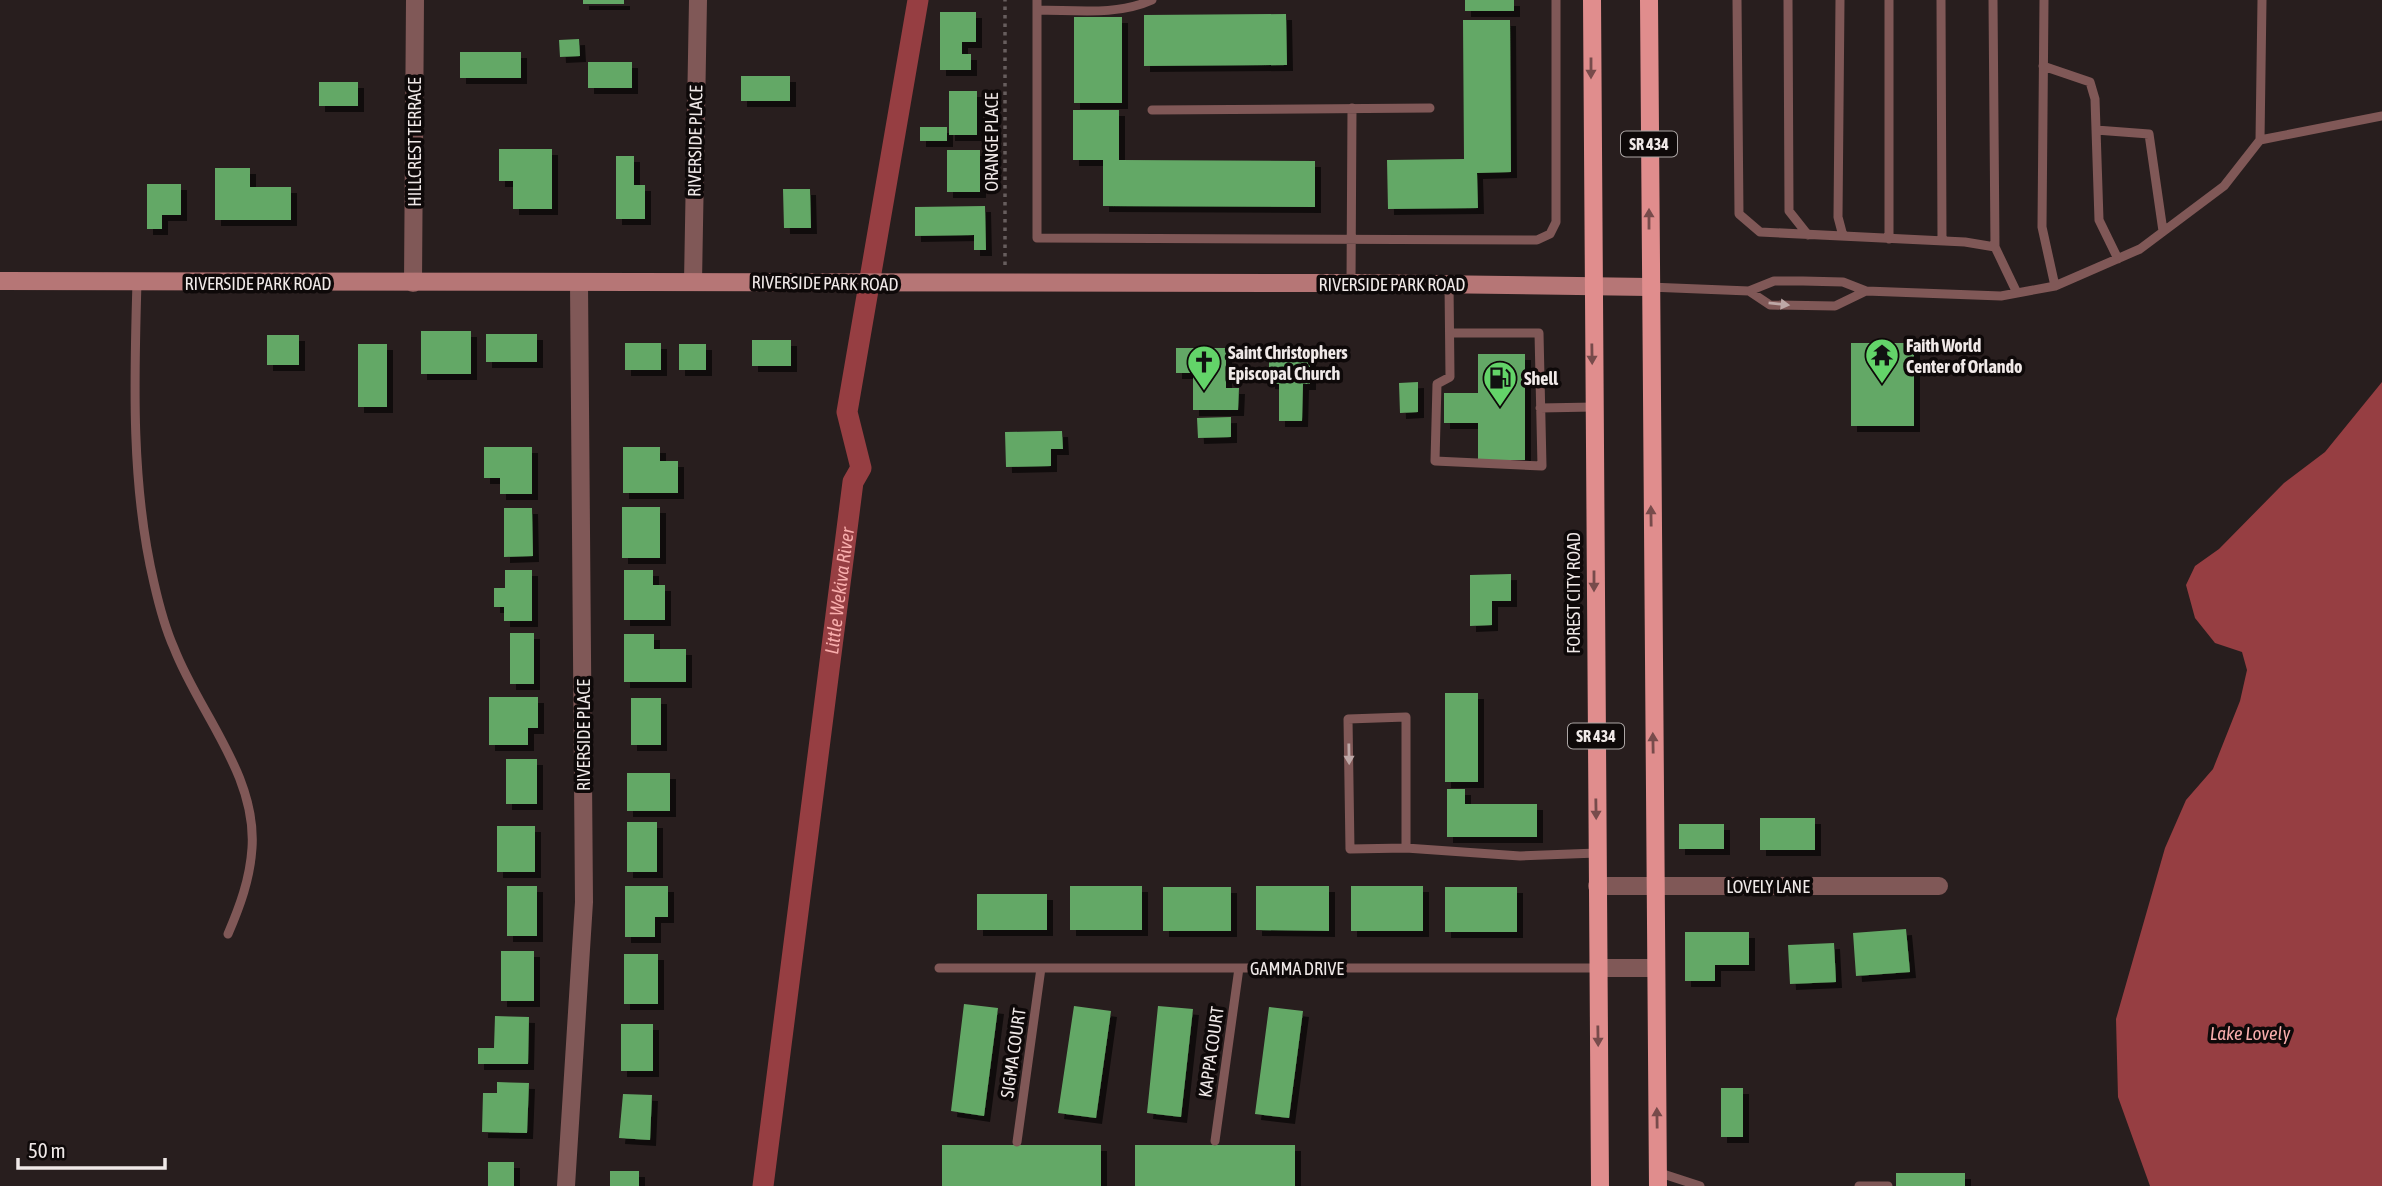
<svg xmlns="http://www.w3.org/2000/svg" width="2382" height="1186" font-family="'Asap Condensed',sans-serif">
<defs>
<filter id="shadow"><feDropShadow dx="6" dy="6" stdDeviation="0" flood-color="#0009"/></filter>
</defs>
<rect width="100%" height="100%" fill="#281e1e"/>
<path fill="#963e42" d="M2382,382V1186H2150L2118,1097L2116,1019L2165,848L2186,800L2213,769L2240,701L2247,670L2242,652L2215,643L2195,618L2186,585L2195,566L2219,549L2284,483L2325,452Z"/>
<g fill="none" stroke-linecap="round" stroke-linejoin="round">
<path stroke="#963e42" stroke-width="21" id="s1" d="M763,1186L853,482L861,468L847,412L918,0"/>
</g>
<path fill="#64a866" filter="url(#shadow)" d="M583,0H624V4H583Z
M1465,0H1514V11H1465Z
M940,12H976V42H962V54H971V70H940Z
M1286,14L1287,65L1144,66V15Z
M1074,17H1122V103H1074Z
M1463,20H1510L1511,172L1477,173L1478,208L1388,209L1387,160L1464,159Z
M579,39L580,56L560,57L559,40Z
M460,52H521V78H460Z
M588,62H632V88H588Z
M741,76H790V101H741Z
M319,82H358V106H319Z
M949,91H977V135H949Z
M1073,110H1119V160L1315,161V207L1103,206V160H1073Z
M920,127H947V141H920Z
M499,149H552V209H513V181H499Z
M947,150H980V192H947Z
M616,156H634V185H645V219H616Z
M215,168H250V187H291V220H215Z
M147,184H181V215H162V229H147Z
M783,189H810L811,228H784Z
M985,206L986,250H974V235L915,236V207Z
M421,331H471V374H421Z
M486,334H537V362H486Z
M267,335H299V365H267Z
M752,340H791V366H752Z
M625,343H661V370H625Z
M1851,343H1914V426H1851Z
M358,344H387V407H358Z
M679,344H706V370H679Z
M1176,348H1226V388H1239L1238,410H1193V373H1176Z
M1478,354H1525V460H1478V423H1444V393H1478Z
M1269,358L1310,359V384H1303L1302,421H1279V384L1269,383Z
M1418,382V412L1400,413L1399,383Z
M1231,417V437L1198,438L1197,418Z
M1062,431L1063,449H1051V466L1006,467L1005,432Z
M484,447H532V494H500V478H484Z
M623,447H660V461H678V493H623Z
M622,507H660V558H622Z
M504,508H532L533,556L504,557Z
M505,570H532V621H504V607H494V588H505Z
M624,570H653V585H665V620H624Z
M1511,574V601H1492V625L1470,626V575Z
M510,633H534V684H510Z
M624,634H654V649H686V682H624Z
M1445,693H1478V782H1445Z
M489,697H538V728H528V745H489Z
M631,698H661V745H631Z
M506,759H537V804H506Z
M627,773H670V811H627Z
M1447,789H1465V804H1537V837H1447Z
M1760,818H1815V850H1760Z
M627,822H657V872H627Z
M1679,824H1724V849H1679Z
M497,826H535V872H497Z
M507,886H537V936H507Z
M625,886H668V917H655V937H625Z
M1070,886H1142V930H1070Z
M1256,886H1329V931L1256,930Z
M1351,886H1423V931H1351Z
M1163,887H1231V931H1163Z
M1445,887H1517V932H1445Z
M977,894H1047V930H977Z
M1906,929L1910,972L1856,976L1853,933Z
M1685,932H1749V965H1715V981H1685Z
M1834,943L1836,982L1790,984L1788,945Z
M501,951H534V1001H501Z
M624,954H658V1004H624Z
M964,1004L998,1008L984,1116L951,1111Z
M1074,1006L1111,1011L1096,1118L1058,1113Z
M1158,1006L1193,1009L1181,1117L1147,1113Z
M1269,1007L1303,1011L1289,1118L1255,1114Z
M495,1016L529,1017L528,1064H478V1048H494Z
M621,1024H653V1071H621Z
M497,1082L529,1083L527,1133L482,1132L483,1093H497Z
M1721,1088H1743V1137H1721Z
M623,1094L652,1095L650,1140L619,1138Z
M942,1145H1101V1186H942Z
M1135,1145H1295V1186H1135Z
M488,1162H514V1186H488Z
M610,1171H639V1186H610Z
M1896,1173H1965V1186H1896Z"/>
<g fill="none" stroke-linecap="round" stroke-linejoin="round">
<path stroke="#675e5e" stroke-width="3.5" stroke-dasharray="3.5 5" stroke-linecap="butt" d="M1005,265V0"/>
<path stroke="#805857" stroke-width="9" d="M1037,0V238L1537,240L1550,234L1556,222V0
M1737,0L1739,214L1760,232L1965,242L1995,247L2017,293
M1788,0L1789,211L1808,235
M1840,0L1838,217L1843,236
M1941,0L1942,241
M1993,0L1995,247
M2044,0L2042,227L2055,286
M1037,10C1075,10 1117,16 1152,0
M2043,66L2090,82L2095,99L2099,220L2118,259
M1152,110L1430,108
M2096,130L2149,134L2163,231
M2260,140L2382,116
M1889,239V0
M137,282C134,381 131,486 154,583C159,605 165,628 174,648C199,713 257,775 252,848C250,879 240,906 228,934
M1351,283L1352,108
M1449,284L1450,377L1437,384L1435,461L1542,466L1539,333H1452
M1649,287L1749,291L1774,281H1803L1843,282L1866,291L2001,296L2055,286L2140,249L2224,186L2260,140L2262,0
M1749,291L1770,305L1835,306L1866,291
M1540,408L1594,407
M1406,848V717L1348,719L1350,849L1406,848L1520,856L1597,853
M939,968H1598
M1215,1141L1239,968
M1017,1142L1041,968
M1657,1172L1700,1186
M1859,1186H1888"/>
<path stroke="#805857" stroke-width="18" d="M693,282L698,0
M413,283L415,0
M1597,886H1939
M1598,968H1655
M566,1186L584,902L579,284"/>
<path stroke="#b67676" stroke-width="18" d="M0,281L1351,283L1649,287"/>
<path stroke="#e08d8d" stroke-width="18" d="M1592,0L1600,1186
M1649,0L1658,1186"/>
</g>
<defs><path id="oneway-solid" d="M-6-.8H1V-3.2L6.5 0L1 3.2V.8H-6Z" transform="scale(1.75)"/></defs>
<g fill="#774b4b">
<use href="#oneway-solid" transform="translate(1591 68) rotate(90)"/>
<use href="#oneway-solid" transform="translate(1649 219) rotate(-90)"/>
<use href="#oneway-solid" transform="translate(1592 354) rotate(89)"/>
<use href="#oneway-solid" transform="translate(1651 516) rotate(-91)"/>
<use href="#oneway-solid" transform="translate(1594 581) rotate(90)"/>
<use href="#oneway-solid" transform="translate(1653 743) rotate(-91)"/>
<use href="#oneway-solid" transform="translate(1596 809) rotate(89)"/>
<use href="#oneway-solid" transform="translate(1598 1036) rotate(89)"/>
<use href="#oneway-solid" transform="translate(1657 1118) rotate(-91)"/>
</g>
<g fill="#bea8a7">
<use href="#oneway-solid" transform="translate(1779 304) rotate(6)"/>
<use href="#oneway-solid" transform="translate(1349 754) rotate(89)"/>
</g>
<defs>
<g id="temple-pin" transform="scale(1.75)"><path d="M0 17L-7.5 6A9.5 9.5 0 1 1 7.5 6Z" fill="#63d469" stroke="#0e0909"/><path d="M0-6L5-2H3V0L6.5 2.5H4V6H1.5V3h-3V6H-4V2.5H-6.5L-3 0V-2H-5Z" fill="#111"/></g>
<g id="church-pin" transform="scale(1.75)"><path d="M0 17L-7.5 6A9.5 9.5 0 1 1 7.5 6Z" fill="#63d469" stroke="#0e0909"/><path d="M-1.2-6h2.4v3.5h3.3v2.4h-3.3V6h-2.4V-.1h-3.3v-2.4h3.3Z" fill="#111"/></g>
<g id="fuel-pin" transform="scale(1.75)"><path d="M0 17L-7.5 6A9.5 9.5 0 1 1 7.5 6Z" fill="#63d469" stroke="#0e0909"/><path d="M-5.5-6h7V0h2V4h1.3V-2.5L3-4.5l.8-.8L6-3V5H2.5V1h-1V6h-7ZM-4.2-4.7v3.2H.2V-4.7Z" fill="#111"/></g>
</defs>
<g fill-rule="evenodd">
<use href="#temple-pin" x="1882" y="355"/>
<use href="#church-pin" x="1204" y="362"/>
<use href="#fuel-pin" x="1500" y="378"/>
</g>
<g text-anchor="middle" dominant-baseline="central" stroke-width="7" stroke-linejoin="round" paint-order="stroke">
<g fill="#0e0909" stroke="#aca6a5" stroke-width="2">
<rect x="1621" y="131.5" width="56" height="25" rx="5"/>
<rect x="1568" y="723.5" width="56" height="25" rx="5"/>
</g>
<g font-size="16" font-weight="bold" fill="#f0e9e8">
<text x="1649" y="144">SR 434</text>
<text x="1596" y="736">SR 434</text>
</g>
<g font-size="18" fill="#f0e9e8" stroke="#0e0909">
<text transform="translate(695 141) rotate(-89)">RIVERSIDE PLACE</text>
<text transform="translate(414 142) rotate(-90)">HILLCREST TERRACE</text>
<text transform="translate(991 142) rotate(-90)">ORANGE PLACE</text>
<text x="258" y="283">RIVERSIDE PARK ROAD</text>
<text transform="translate(825 283) rotate(1)">RIVERSIDE PARK ROAD</text>
<text x="1392" y="284">RIVERSIDE PARK ROAD</text>
<text transform="translate(1573 593) rotate(-90)">FOREST CITY ROAD</text>
<text transform="translate(583 735) rotate(-90)">RIVERSIDE PLACE</text>
<text x="1768" y="886">LOVELY LANE</text>
<text x="1297" y="968">GAMMA DRIVE</text>
<text transform="translate(1211 1052) rotate(-82)">KAPPA COURT</text>
<text transform="translate(1013 1053) rotate(-82)">SIGMA COURT</text>
</g>
<g font-size="18" font-weight="bold" fill="#f0e9e8" stroke="#0e0909" text-anchor="start">
<text x="1906" y="345">Faith World<tspan x="1906" dy="21">Center of Orlando</tspan></text>
<text x="1228" y="352">Saint Christophers<tspan x="1228" dy="21">Episcopal Church</tspan></text>
<text x="1524" y="378">Shell</text>
</g>
<g font-size="19" font-style="italic" fill="#f8adac" stroke="#0e0909">
<text stroke="none"><textPath href="#s1" startOffset="600">Little Wekiva River</textPath></text>
<text x="2250" y="1033">Lake Lovely</text>
</g>
</g>
<path d="M18 1158v10h147v-10" fill="none" stroke="#f0e9e8" stroke-width="3.5"/>
<text x="28" y="1158" font-size="21" fill="#f0e9e8" stroke="#0e0909" stroke-width="5" paint-order="stroke">50 m</text>
</svg>
